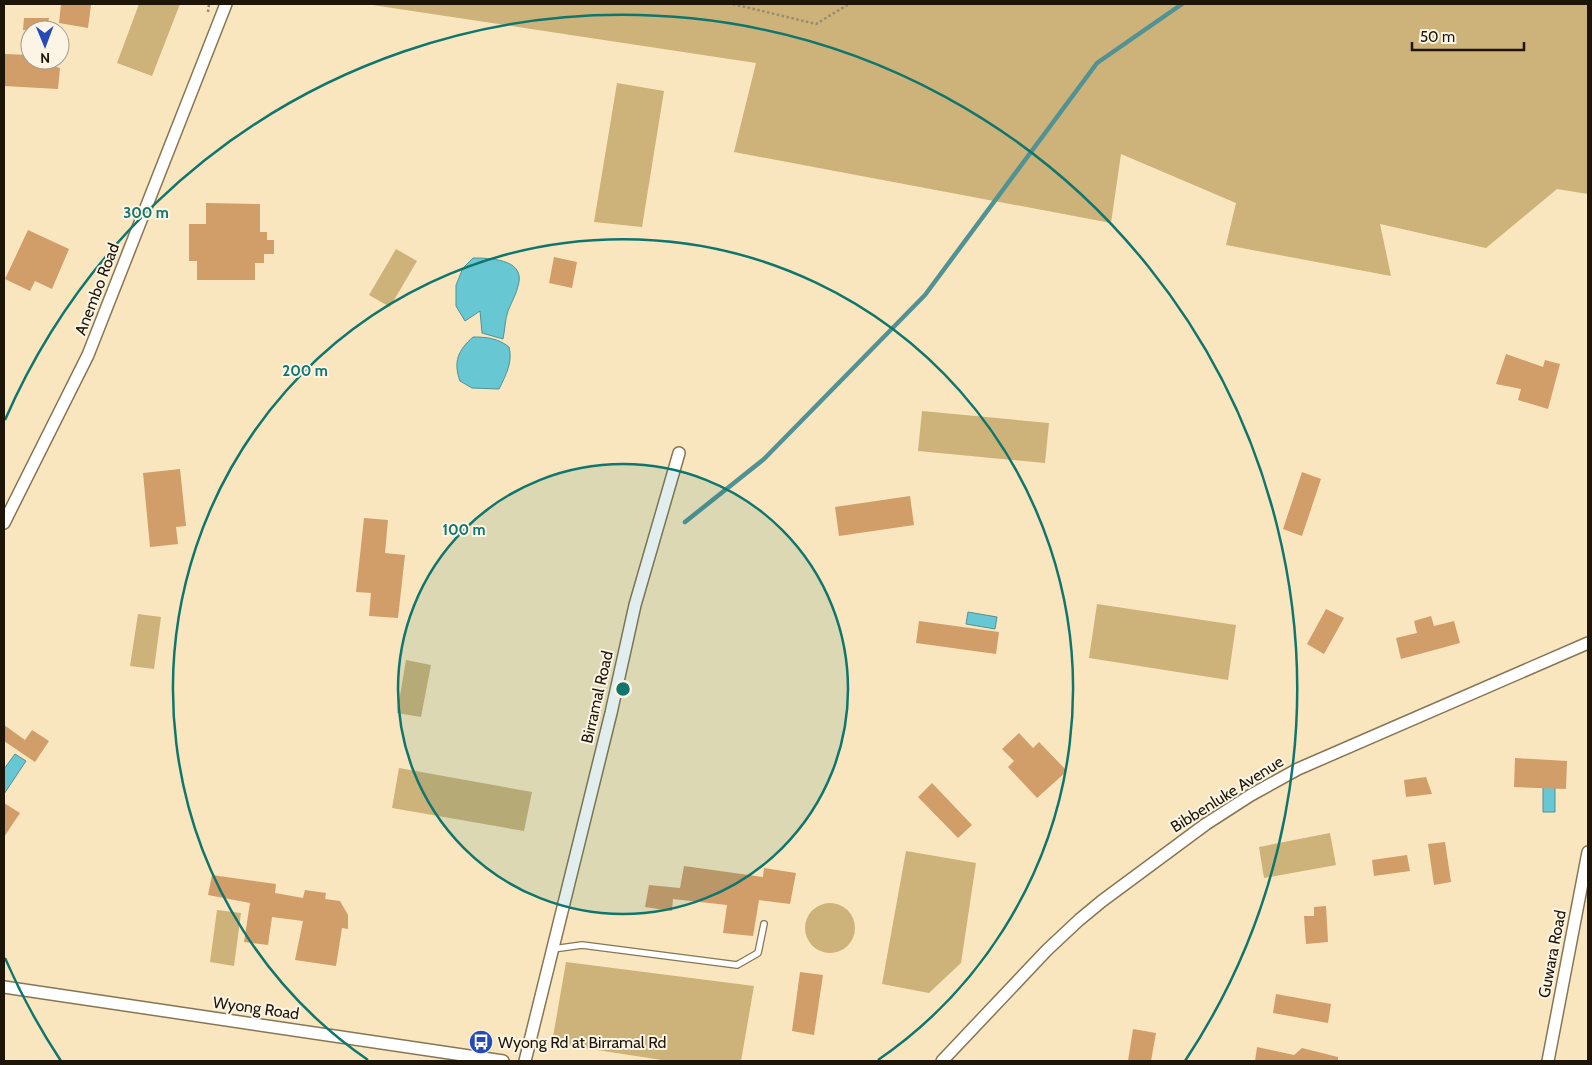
<svg xmlns="http://www.w3.org/2000/svg" width="1592" height="1065" font-family="Cabin,sans-serif">
<rect width="100%" height="100%" fill="#f9e6bf"/>
<path fill="#cdb279" d="M139,4H180L152,76L117,63Z
M366,4H1588V194L1557,189L1486,248L1380,224L1391,276L1226,245L1236,203L1121,154L1111,223L734,152L756,63Z
M617,83L664,91L642,227L594,222Z
M396,249L417,261L390,307L369,295Z
M922,411L1049,423L1045,463L918,451Z
M1097,604L1236,625L1228,680L1089,658Z
M138,614L161,617L154,669L130,666Z
M406,660L431,665L421,717L397,713Z
M399,768L532,792L524,831L392,808Z
M1330,833L1336,865L1264,878L1259,847Z
M906,851L976,863L961,963L929,993L882,984Z
M805 928a25 25 0 1 1 50 0a25 25 0 1 1-50 0Z
M217,910L241,913L234,966L210,962Z
M566,962L754,986L741,1061H668L552,1043Z"/>
<path fill="#67c7d2" stroke="#519295" d="M473,258C489,258 523,259 519,282C517,293 512,301 508,311C505,319 505,330 503,339L482,333L480,311L465,321L456,306V285L463,268Z
M473,337C486,337 498,338 509,347C513,362 506,375 499,389L472,388L460,381C453,362 458,350 473,337Z
M968,612L997,617L995,629L966,624Z
M15,754L26,761L4,794V769Z
M1543,784H1555V812H1543Z"/>
<g fill="none" stroke-linecap="round" stroke-linejoin="round">
<path stroke="#519295" stroke-width="4.5" d="M685,522L764,459L925,295L1097,63L1182,4"/>
</g>
<path fill="#d19d69" d="M61,4L91,5L88,28L59,23Z
M24,18H49L47,30H23Z
M4,54L30,55V60H45L50,65L60,68L58,89L4,86Z
M206,203L260,204V232H267V240H274V254H264V263H255V280H197V261H189V224H206Z
M28,230L69,249L52,289L35,281L30,291L5,279Z
M554,257L577,262L572,288L549,283Z
M1506,354L1543,367L1545,360L1560,364L1548,409L1518,400L1521,389L1496,384Z
M180,469L186,526L176,527L178,544L150,547L143,473Z
M1302,472L1321,479L1302,536L1283,529Z
M910,496L914,525L839,536L835,507Z
M364,518L388,520L385,553L405,555L398,618L369,616L371,593L356,592Z
M1326,609L1344,618L1324,654L1307,644Z
M1431,616L1434,626L1454,621L1460,643L1401,659L1396,638L1417,633L1414,621Z
M919,621L999,632L996,654L916,643Z
M4,725L25,740L32,730L49,741L35,762L4,741Z
M1019,733L1033,748L1039,742L1067,771L1037,798L1008,767L1014,761L1002,749Z
M1515,758L1567,761L1566,789L1514,787Z
M1426,777L1432,794L1406,797L1404,780Z
M932,783L972,825L958,838L918,797Z
M4,803L20,813L4,837Z
M1445,842L1451,882L1434,885L1428,844Z
M1407,855L1410,871L1374,876L1372,860Z
M684,866L763,877L764,868L796,873L790,904L759,900L753,936L723,933L727,905L673,899L672,911L645,907L649,885L680,888Z
M212,875L276,884L275,893L303,898L305,890L326,893L325,899L340,901L348,915V929L342,928L336,966L295,960L303,921L272,917L268,945L244,942L250,903L208,895Z
M1326,906L1328,942L1306,944L1304,916H1314V907Z
M800,972L823,975L814,1035L792,1031Z
M1276,994L1331,1004L1328,1023L1273,1013Z
M1133,1029L1156,1033L1151,1061H1128Z
M1257,1047L1294,1055L1302,1048L1338,1057V1061H1255Z"/>
<g fill="none" stroke-linecap="round" stroke-linejoin="round">
<g stroke="#877653" stroke-width="8">
<path id="lane" d="M553,949L582,945L737,965L758,953L764,924"/>
</g>
<g stroke="#877653" stroke-width="14">
<path id="street" d="M4,523L88,355L226,4
M4,987L503,1061
M525,1061L611,713L635,605L679,453
M942,1061L1047,950L1079,920L1102,901L1206,824L1251,795L1298,769L1588,643
M1548,1061L1588,852"/>
</g>
<path stroke="#998b6f" stroke-width="2.5" stroke-dasharray="2.5 2.5" stroke-linecap="butt" d="M733,4L816,24L849,4
M208,12L209,4"/>
<use href="#lane" stroke="#fff" stroke-width="5.5"/>
<use href="#street" stroke="#fff" stroke-width="11"/>
</g>
<circle cx="623" cy="689" r="225" fill="#0f766e" fill-opacity=".12"/>
<g fill="none" stroke="#0f766e" stroke-width="2.5">
<circle cx="623" cy="689" r="225"/>
<path d="M368 1060A450 450 0 1 1 878 1060"/>
<path d="M61 1061A674 674 0 0 1 5 958M5 420A674 674 0 1 1 1185 1061"/>
</g>
<defs>
<g id="bus-disc" transform="scale(1.25)"><circle r="9.5" fill="#254bb9" stroke="#fcf5e5"/><path d="M-5-6H5V4H4V6H2V4H-2V6H-4V4H-5ZM-3.5-4V0h7V-4ZM-3.5 1.2v1.5H-2V1.2ZM2 1.2v1.5H3.5V1.2Z" fill="#fff"/></g>
</defs>
<g fill-rule="evenodd">
<use href="#bus-disc" x="481" y="1042"/>
</g>
<g text-anchor="middle" dominant-baseline="central" stroke-width="4" stroke-linejoin="round" paint-order="stroke">
<g font-size="16" fill="#1d1608" stroke="#fcf5e5">
<text transform="translate(97 289) rotate(-69)">Anembo Road</text>
<text transform="translate(597 697) rotate(-77)">Birramal Road</text>
<text transform="translate(1227 794) rotate(-32)">Bibbenluke Avenue</text>
<text transform="translate(1552 954) rotate(-79)">Guwara Road</text>
<text transform="translate(256 1008) rotate(8)">Wyong Road</text>
</g>
<g font-size="16" fill="#1d1608" stroke="#fcf5e5" text-anchor="start">
<text x="498" y="1042">Wyong Rd at Birramal Rd</text>
</g>
</g>
<circle cx="623" cy="689" r="8" fill="#0f766e" stroke="#fcf5e5" stroke-width="2.5"/>
<g font-size="15" text-anchor="middle" font-weight="bold" fill="#0f766e" stroke="#fcf5e5" stroke-width="4" stroke-linejoin="round" paint-order="stroke">
<text x="146" y="218">300 m</text>
<text x="305" y="376">200 m</text>
<text x="464" y="535">100 m</text>
</g>
<rect width="1592" height="1065" fill="none" stroke="#1d1608" stroke-width="10"/>
<g transform="translate(45 45) rotate(179)"><circle r="24" fill="#fcf5e5" stroke="#a39c8d"/>
<path d="M0-4L9 19L0 12L-9 19Z" fill="#254bb9"/>
<text y="-8" font-size="14" font-weight="bold" text-anchor="middle" fill="#1d1608">N</text>
</g>
<path d="M1412 42v8h112v-8" fill="none" stroke="#1d1608" stroke-width="2.5"/>
<text x="1420" y="42" font-size="15" fill="#1d1608" stroke="#fcf5e5" stroke-width="4" paint-order="stroke">50 m</text>
</svg>
